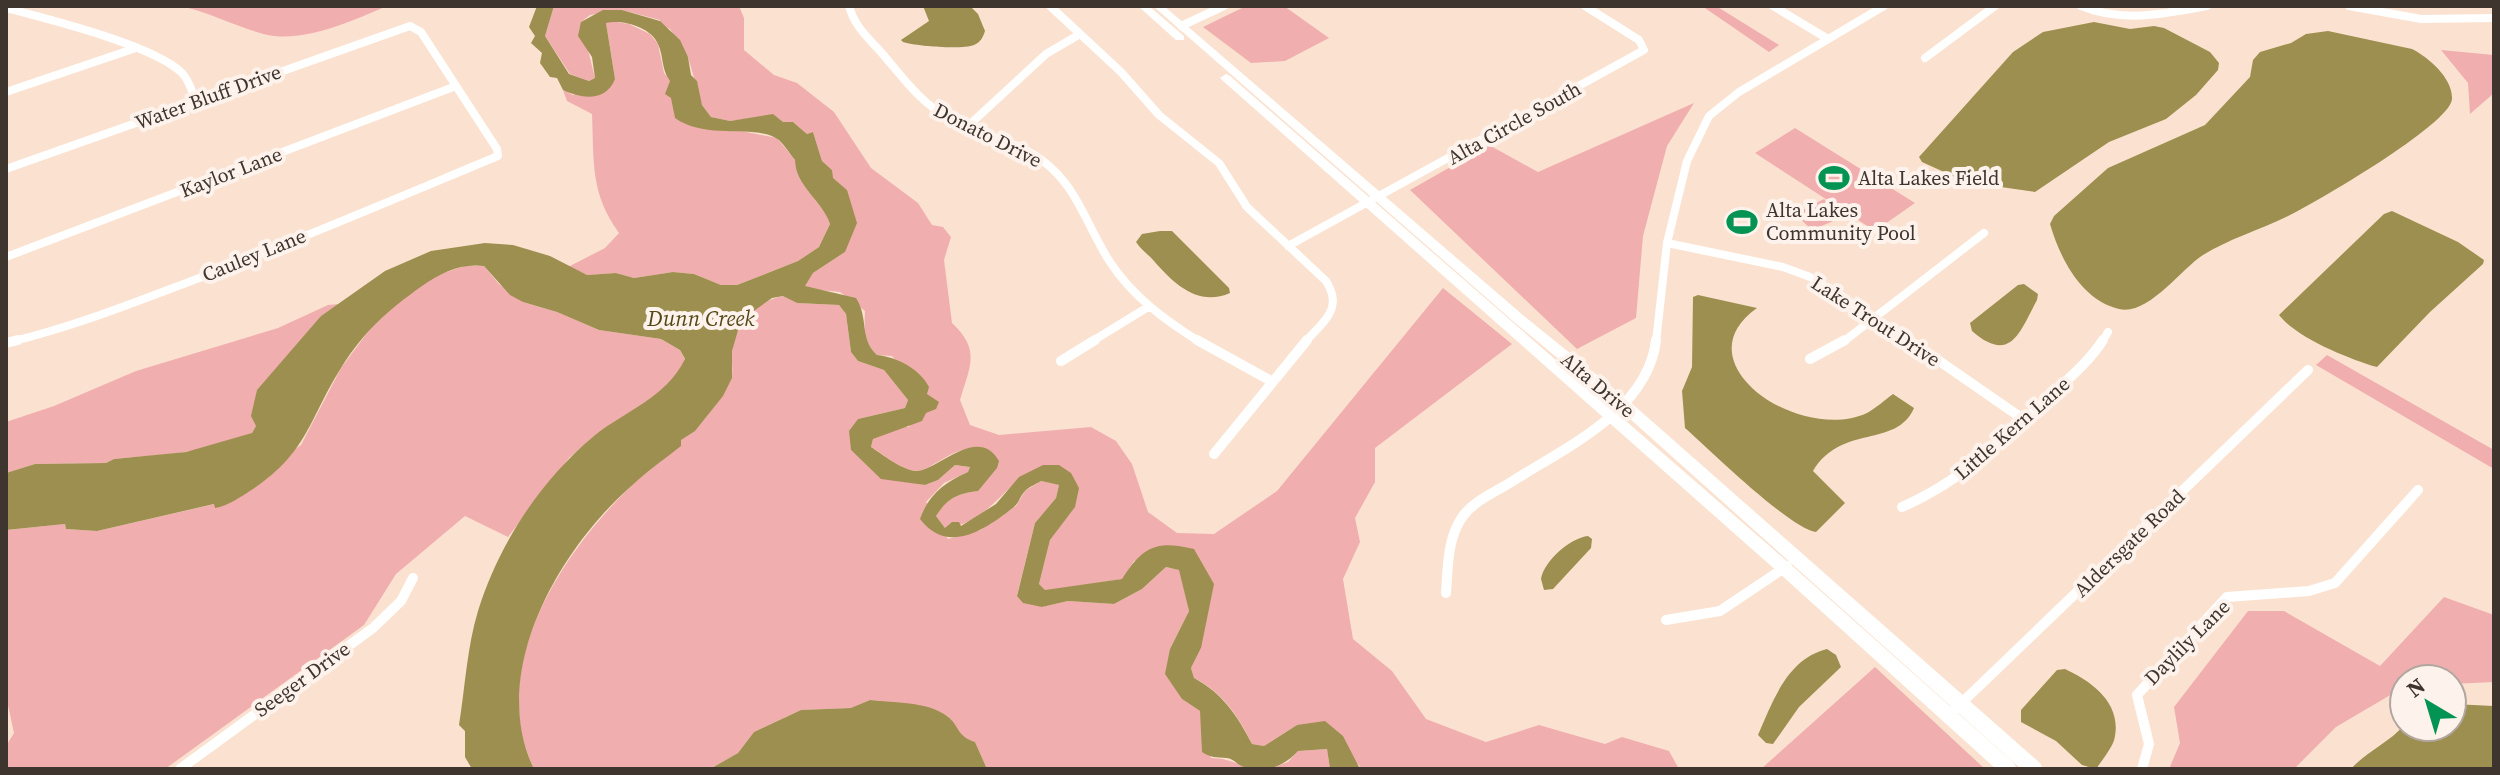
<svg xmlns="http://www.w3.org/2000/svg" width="2500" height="775" font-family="'Source Serif 4',serif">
<rect width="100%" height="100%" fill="#fbe2d0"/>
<path fill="#f0afae" d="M180,6H387C354,20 311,40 274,36C246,32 211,12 180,6Z
M554,6H739L744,18V50L774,75L797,83L834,112L871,168L918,203L932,225L943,227L951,237L944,260L952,323C981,350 970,366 960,400L970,425L999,435L1091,427L1116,441L1132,464L1148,512L1177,533L1214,534L1277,491L1443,288L1512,344L1375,448V482L1355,518L1360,542L1343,579L1353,639L1392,671L1426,719L1486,742L1539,725L1605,744L1622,737L1669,751L1679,769H1360L1359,765L1297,725L1264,746L1252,744C1238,715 1222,692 1194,678L1191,668L1201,648L1194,549L1134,561L1123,579L1045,591L1039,584L1050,540L1075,506L1059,465C1007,466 998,523 945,528L936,516C948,498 956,494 978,491L967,449C949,452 938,464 922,470C908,476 883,454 871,447L873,439L899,427H909L926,394L892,356L877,355C864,343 864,328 865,311L840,292L809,289L804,286L813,273L845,252L847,190L832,178V170L822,161L813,132L807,134L793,122H783L773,115L730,121L711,117L702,105L688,57L670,29L660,24V20L622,10L590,15L581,22L595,78L589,81L570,74L545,36Z
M1246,6H1284L1329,38L1285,61L1251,63L1203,27Z
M1702,6H1716L1779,45L1769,52Z
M611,21L629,24L650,34L658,44L664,73L671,81L675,118L777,138L795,160C795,186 822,200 830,224L819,247L798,261L737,285H721L694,274L673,272L634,278L616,273L587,275L568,267L605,248L619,233C590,193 594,161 592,114L567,101L563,90L573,95L615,79L606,23Z
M2441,50L2494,55V93L2470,114L2468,83Z
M1694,103L1667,146L1643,236L1636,318L1577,349L1410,190L1489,145L1538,172Z
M1795,128L1915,203L1875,231L1755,153Z
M1824,199L1843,217L1812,230L1795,214Z
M464,266H484L499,284L523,302L557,312L599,330L661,339L680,350L685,360L675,378L656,397L593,437L569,458L508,537L465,516L396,574L364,625L165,769H6V746L14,733L6,696V530L65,524L66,529L97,531L215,504L301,445L341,368L379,317L432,277Z
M784,296L797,303L839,305L846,314L851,352L858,361L884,370L908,400L905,408L858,419L851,450L881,478L925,485L938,480L955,465L970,467L968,472L944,483L926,502L948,539L980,530L1016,506L1025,491L1041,481L1059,485L1056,498L1035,523L1017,595L1042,607L1068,601L1114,604L1142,589L1166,567L1180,570L1189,611L1170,649L1182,699L1200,711L1211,758C1230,758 1241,767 1259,769H987L975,742L963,738L948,716L870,700L852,708L801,710L754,732L738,753L710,769H534C487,670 557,561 625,492C643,473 668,459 682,439C686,435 693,433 697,428C706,418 727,390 731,378C734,371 731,361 732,354C734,324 754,301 784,296Z
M339,304L321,316L252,433C215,453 156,455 114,459L106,463L35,464L6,473V422L54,406L136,371L278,328L328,305Z
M2327,355L2494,450V469L2316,365Z
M2444,597L2494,615V682L2452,684V679H2404V687L2336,727L2294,769H2169L2180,743L2174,707L2248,611H2284L2380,666Z
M1875,667L1985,769H1761Z
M1327,749L1330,769H1269L1288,762L1298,751Z"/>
<path fill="#9d8f4f" d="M537,6H554L545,36L569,74L589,81L595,78L592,57L578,36L581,22L603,10H622L660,21L680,40L688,57L691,75L697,81L702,105L711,117L730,121L773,114L783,122H793L807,134L813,132L822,161L832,170L833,178L847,190L857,223L845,252L813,273L805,286L856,298C869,318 859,338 877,355C897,357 920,369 929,387L927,394L939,402L936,409L926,413L922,421L873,439L871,447C883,455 901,469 915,471C935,473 978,423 999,461L997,468L978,491C956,494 948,498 936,516L945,528L952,522H959L961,526L996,504L1019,477L1043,465H1059L1071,473L1079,488L1075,507L1050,540L1039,584L1045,590L1122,579C1143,546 1157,540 1194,549L1214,584L1201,648L1191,668L1194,678C1222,693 1237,715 1252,744L1264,746L1297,725L1325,721L1343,736L1360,769H1330L1327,749L1298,751C1285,766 1265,774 1244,767C1237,765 1234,759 1227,758C1216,757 1211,758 1202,752L1200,711L1182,699L1165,674L1170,649L1189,611L1179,570L1166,567L1142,589L1114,604L1068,601L1042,607L1023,603L1017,596L1035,523L1056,498L1059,485L1041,481C1036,484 1029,487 1025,491C1020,496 1019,503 1014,507C986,529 948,556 920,519C929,494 944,483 968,472L970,467L955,465L938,480L925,485L881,479L851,450L849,431L858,419L905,408L908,400L884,370L858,361L851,352L846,314L839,305L797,303L783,296L772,298L741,320L732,351V378L723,396L695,431L681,440V446C663,460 645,473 628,489C557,553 488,674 534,769H472L465,757V731L459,725C465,688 467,647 478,611C499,544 540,481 594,436C626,410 665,399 685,359L680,350L661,339L599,330L557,312L523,302L510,295L484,266C460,263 441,273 422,286C387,311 365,330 341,368C309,419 308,452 253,489C242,496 228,506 215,508L214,504L97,531L66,529L65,524L6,530V473L35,464L106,463L114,459L186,452L252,433L256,426L251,416L257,390L321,316L385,271L431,251L485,243L513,245L550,256L587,275L616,273L634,278L673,272L694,274L721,285H737L798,261L819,247L830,224C822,200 795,186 795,160C790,154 785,146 779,140C757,123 707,141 675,118L671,98L665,94L670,81C661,69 664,57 658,44C651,27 622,19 606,23L615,79C606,102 582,99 563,90L557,78L550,77L540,63L542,53L531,43L535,36L529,27Z
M923,6H970L978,14L985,31C983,37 981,42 974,45C962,50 915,46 903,42L901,40L929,21Z
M2094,22L2130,29L2154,26L2164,28L2210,52L2219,63L2218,70L2196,95L2166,119L2109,142L2035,192L1966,182L1922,162L1919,157L2013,52L2043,32Z
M2328,31L2412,49C2428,57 2453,78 2452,99C2451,124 2312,205 2286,217C2259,230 2229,239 2203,255C2181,269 2148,316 2119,309C2081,300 2060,258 2050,224L2054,216L2108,168L2205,125L2250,77L2253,60L2260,52L2291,43L2306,34Z
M2392,211L2458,242L2484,260L2483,264L2430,312L2377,367C2349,359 2297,338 2279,315L2384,214Z
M1160,231H1172L1229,288L1230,293C1198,307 1174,284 1154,261C1148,254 1141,250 1136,242L1142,234Z
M2024,284L2038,294L2037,300C2020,331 2011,365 1972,331L1970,323L2018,285Z
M1698,295L1757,308C1679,363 1800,444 1867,413C1876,408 1885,400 1893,394L1914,408C1896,449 1842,423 1813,471L1845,503L1816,532C1789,528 1710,450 1685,428L1682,391L1692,367L1693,297Z
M1588,536L1592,539L1591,548L1553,589L1544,590L1541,579C1544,561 1570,538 1588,536Z
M1827,649L1836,655L1841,667L1799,707L1773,744L1766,743L1758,735C1773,701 1787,659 1827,649Z
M2065,669C2091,681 2121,702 2115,736C2114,746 2102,760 2096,769L2082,765L2056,741L2021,722V710L2057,670Z
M870,700C893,703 927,701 947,716C960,726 956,736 975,742L987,769H710L738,753L754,732L801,710L851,708Z
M2452,704L2494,706V769H2351C2367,751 2389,743 2404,725L2452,727Z"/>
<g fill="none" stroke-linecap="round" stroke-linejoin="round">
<path stroke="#fff" stroke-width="8" d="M849,6C854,25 867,37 880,51C901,75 920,103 949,118C979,135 1015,140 1043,161C1078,187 1087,227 1110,262C1132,296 1166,321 1200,342
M1050,6L1121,72L1159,115L1219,163L1247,207L1326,281C1344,309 1323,322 1305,342
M1773,6L1828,39
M2081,6C2123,23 2163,14 2207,6
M2349,6L2421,19L2494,18
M6,8C47,19 154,45 182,73C189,80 192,92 196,101
M1181,26L1224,6
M1925,58L1995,6
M6,92L133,49
M967,127L1046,54L1080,34
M6,169L410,26L421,32L497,149L498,156C397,198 296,241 194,280C133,303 73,327 10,342
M1667,243L1783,267L1810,277L1912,342
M1288,246L1644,50L1639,40L1585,6
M6,257L456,86
M1091,342L1148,307
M1656,342L1667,243L1687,161L1709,116L1739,92L1884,6
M1843,342L1984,233
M2102,342L2108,332"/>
<path stroke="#fff" stroke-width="10" d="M1197,340L1271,381
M1909,340L2023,419
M6,343L18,340
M1810,359L1845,340
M1061,361L1095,340
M1214,454L1307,340
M1902,507C1958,483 2003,441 2047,399C2066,381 2089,362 2103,340
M1446,593C1448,567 1447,538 1463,516C1473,502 1493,493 1508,484C1562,449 1648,412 1656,340
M1666,620L1720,611L1787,566
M1949,715L2308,370
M180,769L373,628L401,601L413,578
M2142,769L2149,744L2137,695L2227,597L2309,591L2335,583L2418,490"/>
<path fill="#fff" fill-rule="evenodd" d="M1138,6H1149L1184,36V40H1176Z
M1153,6H1164L1524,316L1629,401L2040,763L2043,769H2021L1619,409L1514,322Z
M1226,74L1230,76L1789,563L2014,763L2017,769H1996L1779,573L1222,80L1220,78Z"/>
</g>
<defs>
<g id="stadium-bare" transform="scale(2.4)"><path d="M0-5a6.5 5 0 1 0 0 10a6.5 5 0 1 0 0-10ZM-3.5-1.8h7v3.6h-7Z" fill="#039353" stroke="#fdf3ec" stroke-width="2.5" paint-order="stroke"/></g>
</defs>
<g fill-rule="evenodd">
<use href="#stadium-bare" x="1834" y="178"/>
<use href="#stadium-bare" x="1742" y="222"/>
</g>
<g text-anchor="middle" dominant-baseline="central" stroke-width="8" stroke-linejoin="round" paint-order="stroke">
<g font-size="20" fill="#3e352e" stroke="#fdf3ec">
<text transform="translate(208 97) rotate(-20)">Water Bluff Drive</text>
<text transform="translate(1514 123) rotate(-29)">Alta Circle South</text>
<text transform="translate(988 135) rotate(27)">Donato Drive</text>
<text transform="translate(231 172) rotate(-21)">Kaylor Lane</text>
<text transform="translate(254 255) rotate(-22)">Cauley Lane</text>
<text transform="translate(1876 321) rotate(33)">Lake Trout Drive</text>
<text transform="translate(1598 385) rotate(40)">Alta Drive</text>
<text transform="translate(2012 428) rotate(-41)">Little Kern Lane</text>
<text transform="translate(2129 543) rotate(-44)">Aldersgate Road</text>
<text transform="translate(2187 642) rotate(-45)">Daylily Lane</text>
<text transform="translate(302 679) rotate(-36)">Seeger Drive</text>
</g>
<g font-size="20" fill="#3e352e" stroke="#fdf3ec" text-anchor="start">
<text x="1858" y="178">Alta Lakes Field</text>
<text x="1766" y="210">Alta Lakes<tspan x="1766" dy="23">Community Pool</tspan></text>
</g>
<g font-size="22" font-style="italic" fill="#534816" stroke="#fdf3ec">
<text x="701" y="318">Dunn Creek</text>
</g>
</g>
<rect width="2500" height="775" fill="none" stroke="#3e352e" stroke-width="16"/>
<g transform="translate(2428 703) rotate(322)"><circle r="38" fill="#fdf3ec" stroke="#b1a7a0" stroke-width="2"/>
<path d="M0-6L14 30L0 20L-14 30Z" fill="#039353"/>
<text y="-12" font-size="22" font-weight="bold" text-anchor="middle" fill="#3e352e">N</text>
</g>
</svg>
